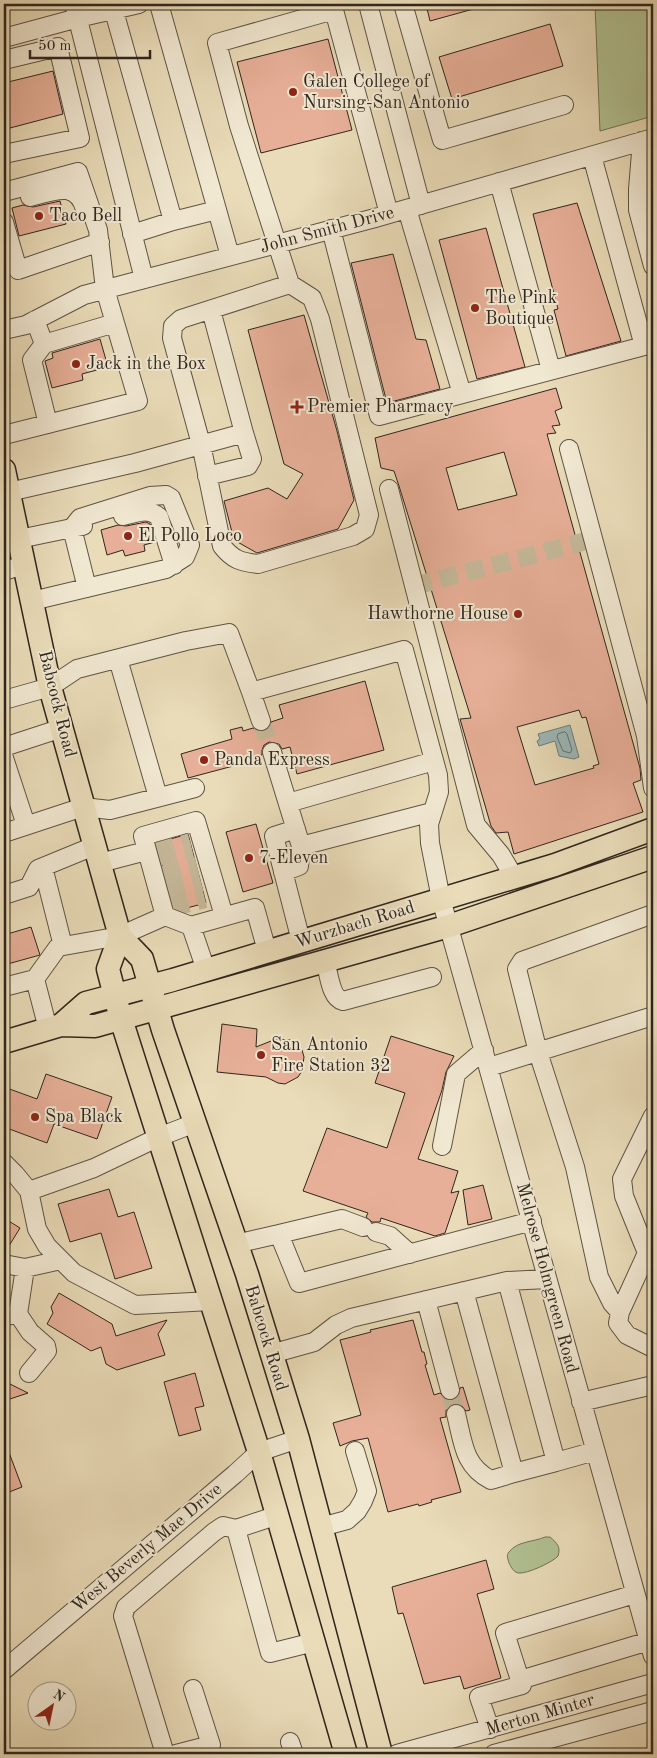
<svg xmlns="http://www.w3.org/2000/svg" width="657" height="1758" font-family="'Old Standard TT',serif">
<rect width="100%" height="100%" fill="#eadcb9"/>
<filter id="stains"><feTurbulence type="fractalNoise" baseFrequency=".004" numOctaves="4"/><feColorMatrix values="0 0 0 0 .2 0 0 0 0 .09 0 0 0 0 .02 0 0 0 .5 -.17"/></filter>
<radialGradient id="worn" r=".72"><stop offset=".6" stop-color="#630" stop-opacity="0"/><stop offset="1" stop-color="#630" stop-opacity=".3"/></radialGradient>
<path fill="#b2c293" stroke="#707458" d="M595,4H653V116L600,131Z
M545,1537H550C557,1543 561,1547 558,1556C553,1562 527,1574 519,1573C514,1573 511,1567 509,1563C508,1559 506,1555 509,1552C517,1541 534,1542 545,1537Z"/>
<path fill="#9cb9ba" stroke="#707e7b" d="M570,725L579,757L574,759L559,756L555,741L539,746L537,741L540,739L538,734Z"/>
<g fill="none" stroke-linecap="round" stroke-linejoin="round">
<path stroke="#66706c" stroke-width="1" d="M565,732L567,734L572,750L570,753L563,751L557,737L558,734Z"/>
<path stroke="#707e7b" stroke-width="5" d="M651,4L653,6"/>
</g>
<path fill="#e7af98" stroke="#2f261d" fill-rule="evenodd" d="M426,4H477V8L430,21Z
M550,24L563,66L452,99L439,57Z
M328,39L352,130L261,153L237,62Z
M53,71L63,114L10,128L4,104V83Z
M60,201L66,224L19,236L12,208L23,205L33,207Z
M577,203L621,341L566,356L554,310L558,309L533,214Z
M486,228L525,367L477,379L439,240Z
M393,254L416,339L426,340L440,389L387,403L351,263Z
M304,315L337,431L354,500L338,529L257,553L234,540L224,501L268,488L287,499L303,474L284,464L248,330Z
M100,339L108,367L82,374L83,380L52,388L45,361L53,358L52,353Z
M556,388L562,408L555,411L560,425L552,426L556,433L547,434L640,768L641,780L633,783L643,812L514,854L508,832L496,833L491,826L460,719L471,718L399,486L394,471L381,468L375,438ZM504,452L517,495L458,510L446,468ZM579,710L582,718L586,717L599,764L593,766L594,768L535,785L517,727Z
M146,522L150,524L155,542L144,545L145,551L125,556L123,550L107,555L101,530L118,525L126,526Z
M365,681L384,750L297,774L290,747L282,749L279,744L269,742L264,745L262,750V755L251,758L252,761L188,778L181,754L232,739L230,730L242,727L243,731L253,728L259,731H265L269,728L271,722L283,718L279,705Z
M256,824L273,883L243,892L226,832Z
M188,834L206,903L179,910L174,908L156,843Z
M31,927L40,955L4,965V935Z
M222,1024L257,1029L256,1047L276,1039L291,1040L302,1050L304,1057L302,1071L298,1077L285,1084L278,1083L266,1077L217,1072Z
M391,1036L454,1056L446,1072L442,1090L418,1159L458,1171L451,1193L459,1191L445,1233L435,1236L381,1218L380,1222H372L366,1217L368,1213L303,1191L327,1128L387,1148L405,1093L375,1083Z
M46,1074L112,1097L97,1139L54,1124L47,1143L4,1127V1087L37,1099Z
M483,1185L492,1219L468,1225L463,1190Z
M109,1189L118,1217L134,1212L152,1268L115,1279L101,1233L70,1242L58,1204Z
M4,1218L20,1228L4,1254Z
M59,1293L112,1324L116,1336L167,1320L158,1334L165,1355L117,1370L106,1364L101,1347L91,1351L47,1324L53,1313L51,1307Z
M413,1320L422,1352H424L427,1364L425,1365L434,1395L440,1393L447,1400H453L458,1397L460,1388L463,1387L470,1410L466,1411L460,1404H453L446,1410V1417L440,1418L461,1492L431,1500L432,1502L419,1506L418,1504L388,1512L368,1438L352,1441L340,1446L333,1423L361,1415L340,1340L371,1332L370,1330Z
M195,1373L204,1406L195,1408L201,1430L179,1436L164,1382Z
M4,1381L28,1393L4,1401Z
M4,1442H5L22,1487L4,1494Z
M486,1560L494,1589L477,1594L501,1678L464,1689L460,1676L424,1684L403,1613L398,1614L392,1587Z"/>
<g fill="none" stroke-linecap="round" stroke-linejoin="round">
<path stroke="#c5b89a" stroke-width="18" stroke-dasharray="18 9" stroke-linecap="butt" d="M414,586L594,539
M261,721L272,752
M154,842L188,834
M158,857L192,849
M163,875L197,866
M167,891L201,882
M171,908L205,899
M450,1390L456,1414"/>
<g stroke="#5e5444" stroke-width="20">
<path id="minor" d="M74,4L144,279
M112,4L173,221L132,234
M159,4L230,256
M368,4L421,205
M403,4L442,140L564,105
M4,38L78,18L139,4
M4,60L58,47L80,138L4,154
M642,141L638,189V210L653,266
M499,182L551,370
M4,192L78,172L98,230L105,289L138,401L4,435
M30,197C52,192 76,179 85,209
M407,209L462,394
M173,221L217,210
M4,222L18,270L100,242
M331,229L379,416L644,346L592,156
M290,284L181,319L173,326L172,338L201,444L222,546C233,560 241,562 258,564L353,536L365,529L369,515L320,319L312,298L290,284L239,126L217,43L334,10L389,214
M35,320L44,344L115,323
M4,330L26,325L84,295L375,218L653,138
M44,344L32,360L48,424
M569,449L646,736L653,788
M207,476L248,466L252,459L244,433
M389,489L476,825L501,855L514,877
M9,492L135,463L244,433L211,310
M123,516C136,513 148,507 159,517L174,565
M83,526L72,528L87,588
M19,539L72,528L80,518L150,496L166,495L171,498L190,545L185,557L166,569L32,601
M4,571L24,565
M118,659L158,797
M251,692L261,721
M4,700L50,687L77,669L186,641L229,633L251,692L404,650L438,775L439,792L429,824L430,843L441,899L653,1656
M4,747L62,728
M272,752L301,846L432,812
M4,758L26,825
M288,803L434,761
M296,829L274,836L301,941
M4,833L83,807L110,810L195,788
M100,863L146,851
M43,867L63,946
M283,872L299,866L301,846
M4,895L29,887L38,869L94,846
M224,916L196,821L143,836L165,916L191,926L255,908L267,951
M191,926L206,970
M325,961C329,972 330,998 343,1001L432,977
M35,979L58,947L120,936L165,916
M4,987L35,979L48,1029
M489,1067L653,1016
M442,1146L456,1074L484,1050
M4,1163L15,1174L29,1191L94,1168L159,1137L195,1123
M29,1191L37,1229L47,1246L74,1273L135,1305L211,1301
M376,1232L390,1236L410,1254
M279,1234L342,1219L363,1227
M652,1242L620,1312L618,1323L627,1335L653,1348
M236,1244L279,1234L299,1283L532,1221
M647,1253L624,1196L622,1179L653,1116
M4,1264L25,1268L61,1260
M507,1281L556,1462L595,1451
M464,1291L514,1473L556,1462
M426,1300L450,1390
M620,1312L612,1303L599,1277L575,1167L538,1052L517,969L522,961L653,914
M18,1314L30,1332L46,1346L47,1351L29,1373
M4,1316L18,1314L25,1268
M271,1354L314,1342L336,1325L351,1318L507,1281L547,1279
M581,1402L653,1385
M456,1414C463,1441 463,1466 491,1480L514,1473
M278,1515L236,1529L270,1653L314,1642
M321,1527L347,1520L357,1511L363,1501L367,1491L355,1451
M635,1594L505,1633L520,1680L649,1641
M4,1670L235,1474L259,1452L298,1439
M490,1729L479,1697L522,1685L520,1680
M290,1742L294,1754
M165,1754L123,1616L126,1607L214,1532L223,1526L236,1529
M176,1754L211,1745L193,1689
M397,1754L653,1683
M494,1754L653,1711"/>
</g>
<g stroke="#2f261d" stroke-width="25">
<path id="major" d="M4,470L50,687L120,936L142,959L163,1030L247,1274L298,1439L381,1754
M120,936L108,969L121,1019L259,1452L346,1754
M61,1025L86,1003L173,980L555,865L653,829
M4,1042L61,1025L95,1026L449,926L653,857"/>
</g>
<use href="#minor" stroke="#f1e8d2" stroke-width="18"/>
<use href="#major" stroke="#eadcb9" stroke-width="22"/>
</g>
<g fill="#8f2418" stroke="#f1e8d2" stroke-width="2">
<circle cx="293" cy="92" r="5"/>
<circle cx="39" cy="216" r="5"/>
<circle cx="475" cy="308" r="5"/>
<circle cx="76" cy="364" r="5"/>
<path d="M294.5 399.5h5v5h5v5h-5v5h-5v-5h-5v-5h5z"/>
<circle cx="128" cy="536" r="5"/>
<circle cx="518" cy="614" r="5"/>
<circle cx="204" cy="760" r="5"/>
<circle cx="249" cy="858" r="5"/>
<circle cx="261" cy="1055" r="5"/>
<circle cx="35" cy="1117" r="5"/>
</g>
<g text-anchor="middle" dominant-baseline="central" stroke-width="4" stroke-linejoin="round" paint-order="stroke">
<g font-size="18" fill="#2f261d" stroke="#f1e8d2" text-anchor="start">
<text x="303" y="82">Galen College of<tspan x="303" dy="21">Nursing-San Antonio</tspan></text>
<text x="49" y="216">Taco Bell</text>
<text x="485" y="298">The Pink<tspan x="485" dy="21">Boutique</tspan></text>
<text x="86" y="364">Jack in the Box</text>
<text x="307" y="407">Premier Pharmacy</text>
<text x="138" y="536">El Pollo Loco</text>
<text x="508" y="614" text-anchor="end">Hawthorne House</text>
<text x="214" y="760">Panda Express</text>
<text x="259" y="858">7-Eleven</text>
<text x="271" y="1045">San Antonio<tspan x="271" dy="21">Fire Station 32</tspan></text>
<text x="45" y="1117">Spa Black</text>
</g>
<g font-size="18" fill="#2f261d" stroke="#f1e8d2">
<text transform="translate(327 230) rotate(-15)">John Smith Drive</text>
<text transform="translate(57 704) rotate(76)">Babcock Road</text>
<text transform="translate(355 925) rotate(-17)">Wurzbach Road</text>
<text transform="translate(547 1278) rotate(75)">Melrose Holmgreen Road</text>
<text transform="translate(266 1338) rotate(73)">Babcock Road</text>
<text transform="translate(147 1548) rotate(-40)">West Beverly Mae Drive</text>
<text transform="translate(540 1715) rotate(-16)">Merton Minter</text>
</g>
</g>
<rect width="657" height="1758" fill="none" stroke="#eadcb9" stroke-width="20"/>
<rect x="5" y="5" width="647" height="1748" fill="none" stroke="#2f261d" stroke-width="2.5"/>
<rect x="10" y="10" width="637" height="1738" fill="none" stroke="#2f261d"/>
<g transform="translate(52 1706) rotate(33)"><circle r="24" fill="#f1e8d2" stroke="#a39a8a"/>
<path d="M0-4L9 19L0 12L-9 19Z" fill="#8f2418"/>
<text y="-8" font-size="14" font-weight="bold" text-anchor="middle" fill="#2f261d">N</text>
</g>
<path d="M30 50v8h120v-8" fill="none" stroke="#2f261d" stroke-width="2.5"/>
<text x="38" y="50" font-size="15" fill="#2f261d" stroke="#f1e8d2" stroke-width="4" paint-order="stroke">50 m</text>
<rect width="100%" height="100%" filter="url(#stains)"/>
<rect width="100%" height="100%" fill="url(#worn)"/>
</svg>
